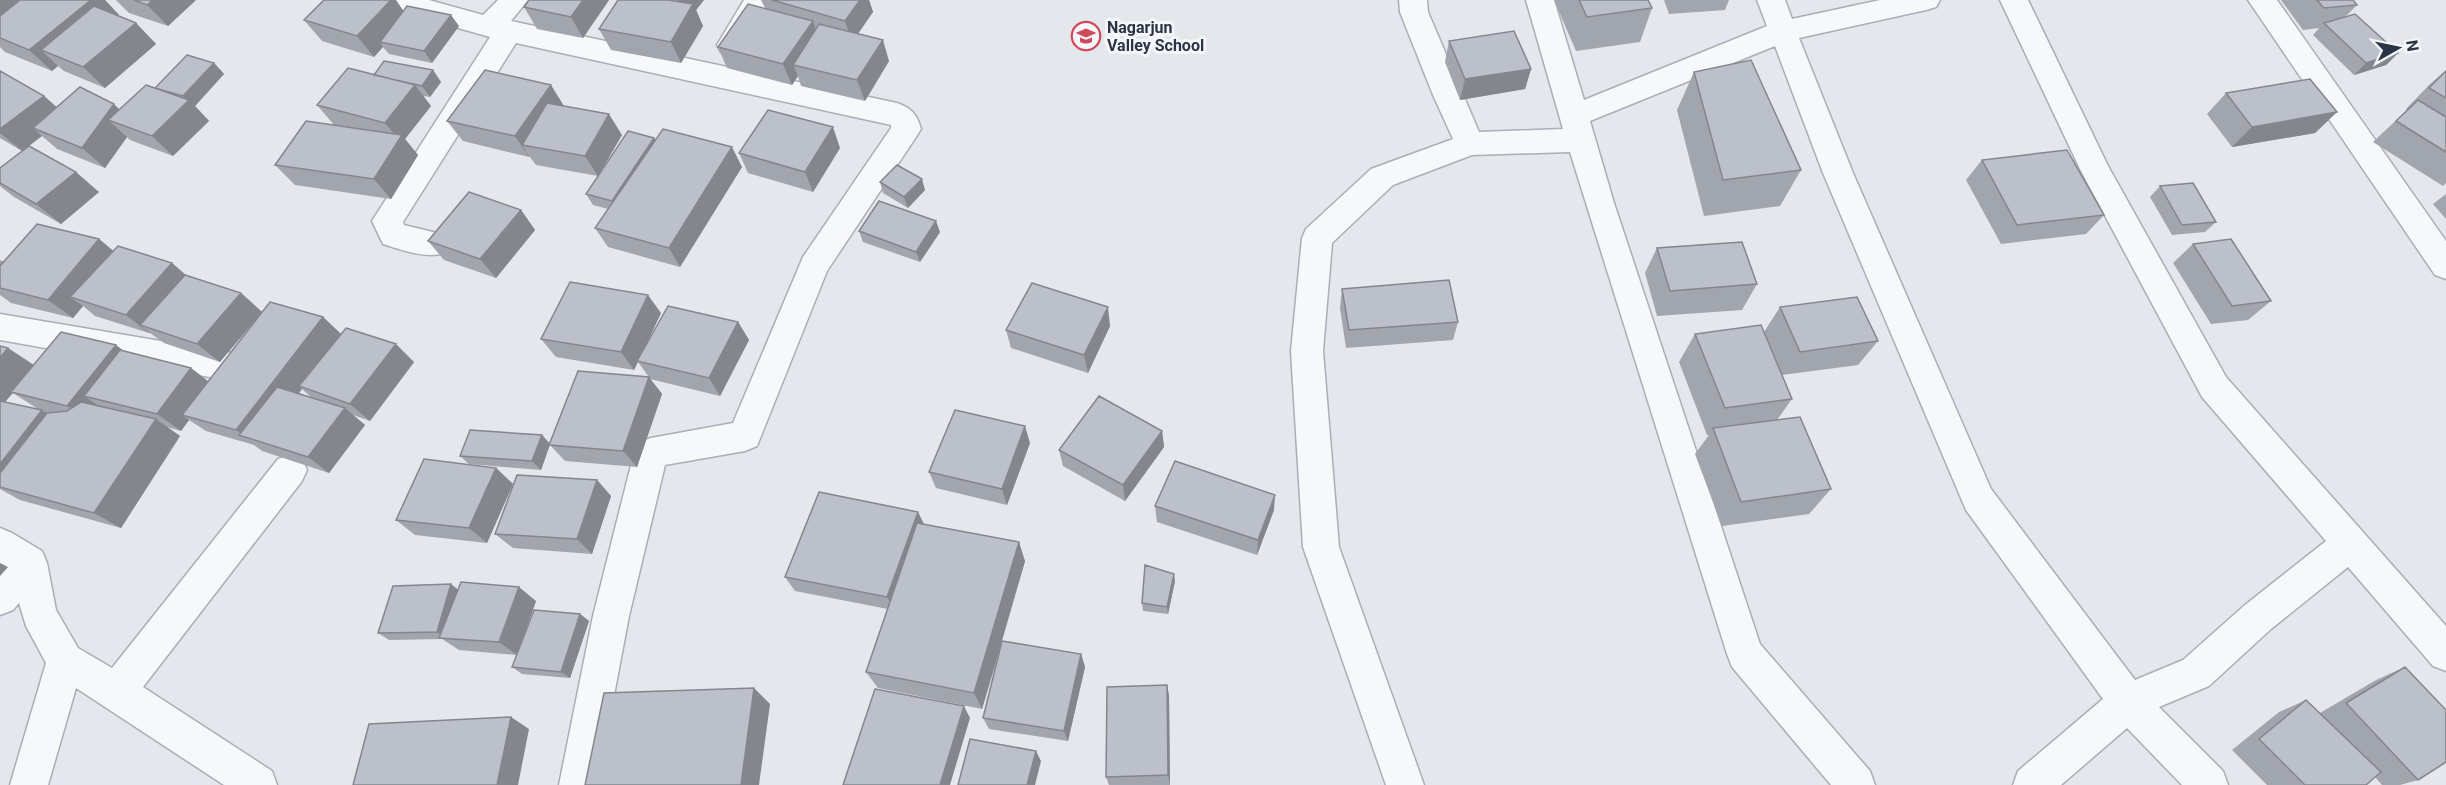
<svg xmlns="http://www.w3.org/2000/svg" width="2446" height="785" font-family="Roboto,sans-serif">
<rect width="100%" height="100%" fill="#e4e7ec"/>
<g fill="none" stroke-linecap="round" stroke-linejoin="round">
<g stroke="#a9aeb7" stroke-width="3">
<path id="minor" d="M380,0H429L483,15L498,0H528L511,21L897,103C911,108 917,114 921,129L916,137L827,271L757,446L745,451L665,465L629,616L597,785H559L593,616L634,453L639,442L651,438L733,423L803,257L891,128V125L516,43L403,222L404,225L445,235L449,244L445,253C426,259 402,250 383,244L372,221L490,37L384,7Z
M744,0H772L741,52L731,55L721,52L717,45Z
M1399,0H1427L1428,12L1479,132L1563,129L1526,0H1554L1584,100L1767,26L1757,0H1785L1792,19L1880,0H1940L1936,7L1926,10L1799,38L1853,173L1991,489L2135,680L2183,660L2245,605L2326,541L2202,397L2080,169L2000,0H2028L2108,166L2226,377L2446,626V671L2433,666L2348,567L2271,629L2209,686L2159,707L2223,771L2228,785H2182L2127,728L2061,785H2013L2018,771L2103,699L1966,510L1823,173L1775,46L1590,121L1614,203L1760,644L1870,771L1875,785H1831L1732,667L1727,654L1570,152L1472,155L1393,185L1332,243L1323,351L1339,547L1424,785H1386L1303,547L1291,351L1302,238L1306,229L1371,169L1453,139L1433,95L1400,12Z
M2248,0H2277L2446,241V279L2435,275Z
M0,314L238,354L250,358L254,368L250,378L238,382L0,340Z
M290,455L302,459L307,470L302,481L143,687L272,771L277,785H224L76,688L48,785H10L46,663L26,626L19,603L13,610L0,615V571L4,566L0,564V528L12,533L42,551L47,563L56,610L78,648L112,668L278,459Z"/>
</g>
<use href="#minor" fill="#f7f8fa" fill-rule="evenodd"/>
</g>
<path fill="#a1a5ae" fill-rule="evenodd" d="M0,0H105L119,15L118,16L136,23L156,44L105,88L64,71L58,66L52,71L5,52L0,47Z
M116,0H196L168,26L129,13Z
M609,0L583,38L537,29L524,7Z
M618,0H704L696,10L703,26L681,63L611,50L599,29Z
M761,0H869L873,12L858,34L889,61L865,101L801,86L798,76L792,85L727,68L718,47L765,8Z
M1554,0H1648L1652,8L1640,42L1576,51Z
M1664,0H1729L1725,10L1669,14Z
M2281,0H2353L2357,5L2345,17L2398,53L2386,65L2354,75L2313,35L2319,28L2303,30Z
M404,11L459,26L432,63L389,54L383,47L374,57L322,41L304,20Z
M1449,41L1531,69L1525,89L1460,100L1445,62Z
M214,63L224,74L195,106L209,121L173,156L130,140L127,137L105,168L57,149L42,136L29,146L99,192L61,224L14,197L0,186V168L22,151L0,138V71L44,96L57,107L114,104L119,110L155,88Z
M433,70L441,82L430,97L423,96L431,106L405,139L418,155L391,199L295,185L275,165L334,125L317,105L374,75Z
M2446,70V183L2443,186L2373,142L2407,110L2406,109L2429,85Z
M1694,72L1801,170L1780,206L1704,216L1677,110Z
M2226,93L2337,112L2315,133L2232,147L2207,114Z
M564,106L622,135L598,176L536,165L529,156V157L463,141L447,121Z
M654,138L655,140L742,167L680,267L608,247L595,228L608,209L593,205L586,194Z
M840,148L813,192L748,173L739,153Z
M1982,160L2104,215L2086,234L2001,244L1966,180Z
M880,182L925,190L908,208L883,193Z
M2160,186L2216,222L2205,232L2172,235L2150,197Z
M2446,194V219L2433,204Z
M521,210L535,230L496,278L444,260L428,241Z
M859,231L940,232L920,262L863,242Z
M99,239L113,251L172,263L185,275L241,293L262,312L220,362L164,343L150,333H149L95,316L83,306L73,318L11,303L0,295V260L4,262Z
M2193,244L2271,301L2248,320L2211,324L2173,263Z
M1657,248L1757,284L1742,310L1657,316L1645,273Z
M1342,289L1458,322L1453,340L1346,348L1340,308Z
M1780,307L1878,341L1858,365L1782,375L1792,399L1777,420L1831,489L1809,514L1722,526L1695,454L1709,435H1707L1679,362L1695,334L1764,332Z
M661,313L644,349L738,322L749,340L720,396L650,379L662,394L637,467L565,461L550,445L541,470L469,464L460,456L542,435L550,444L649,377L638,362L634,370L556,357L541,339Z
M323,317L341,334L414,362L370,421L353,415L365,425L329,473L262,451L254,445L206,431L189,420L181,431L167,427L180,436L121,528L20,500L0,489V346L8,348L34,365L124,351L191,368L208,381ZM302,389L312,398L299,393ZM13,393L38,409L5,402Z
M1110,326L1088,373L1011,348L1006,330Z
M1162,431L1164,447L1125,501L1063,466L1059,450Z
M1030,443L1007,505L936,488L929,472Z
M496,468L513,484L487,543L415,535L396,520Z
M597,480L611,496L592,554L513,548L495,534Z
M1155,506L1274,510L1257,555L1157,522Z
M918,512L924,524L1025,561L1002,641L1081,654L1085,667L1068,741L989,729L983,718L1000,650L982,709L878,688L866,672L888,609L795,591L785,577Z
M1175,581L1168,614L1143,611L1142,603Z
M458,590L536,601L517,654L580,614L589,621L570,678L522,674L512,667L517,655L459,650L442,639L389,640L378,633Z
M2405,667L2418,780L2400,785H2382L2375,777L2366,785H2267L2232,750L2279,712L2306,700L2320,713L2376,680Z
M1167,685L1169,696L1170,785H1109L1106,777Z"/>
<path fill="#83868d" d="M0,0H28L0,38Z
M91,0H105L119,15L65,60L41,50L58,66L52,71L29,50Z
M153,0H196L168,26L147,5Z
M391,0H396L409,19L380,42L383,47L374,57L357,36Z
M583,0H609L583,38L571,17Z
M678,0H704L696,10L703,26L681,63L671,42L686,16Z
M860,0H869L873,12L852,42L845,21Z
M451,15L459,26L432,63L424,51Z
M813,21L820,42L793,65L798,76L792,85L783,64Z
M136,23L156,44L105,88L83,67Z
M883,40L889,61L865,101L857,80Z
M2398,53L2386,65L2354,75L2366,63Z
M214,63L224,74L195,106L209,121L173,156L152,136L188,101L183,96Z
M1531,69L1525,89L1460,100L1465,79Z
M433,70L441,82L430,97L422,86Z
M415,85L431,106L405,139L418,155L391,199L374,179L399,140L385,123Z
M551,85L564,106L535,147L522,145L529,156V157L515,136Z
M44,96L67,117L33,128L42,136L22,151L0,133V129Z
M114,104L135,125L108,120L127,137L105,168L82,148Z
M2337,112L2315,133L2232,147L2252,127Z
M609,114L622,135L598,176L585,156Z
M833,127L840,148L813,192L805,172Z
M654,138L660,149L619,212L612,201Z
M732,147L742,167L680,267L669,248Z
M76,172L99,192L61,224L36,204Z
M922,179L925,190L908,208L904,197Z
M521,210L535,230L496,278L480,259Z
M936,221L940,232L920,262L916,252Z
M99,239L122,258L70,297L83,306L73,318L48,300Z
M172,263L194,282L140,325L150,333H149L126,315Z
M241,293L262,312L220,362L197,344Z
M648,295L661,313L634,370L621,352Z
M1108,307L1110,326L1088,373L1084,355Z
M323,317L342,335L299,386L302,389L262,442L245,437L236,430Z
M738,322L749,340L720,396L709,378Z
M396,344L414,362L370,421L350,404Z
M116,345L140,363L84,396L104,409L93,423L67,406Z
M8,348L35,366L0,408V358Z
M191,368L214,386L182,415L189,420L181,431L157,414Z
M649,377L662,394L637,467L623,451Z
M345,408L365,425L329,473L308,457Z
M42,410L69,427L0,481V464Z
M156,419L180,436L121,528L94,513Z
M1025,426L1030,443L1007,505L1002,489Z
M1162,431L1164,447L1125,501L1123,485Z
M542,435L550,444L541,470L532,461Z
M496,468L513,484L487,543L469,528Z
M597,480L611,496L592,554L577,539Z
M1275,495L1274,510L1257,555L1258,540Z
M918,512L925,527L895,611L887,597Z
M1019,542L1025,561L982,709L974,693Z
M0,563L8,567L0,576Z
M1174,574L1175,581L1168,614L1167,607Z
M451,584L461,592L448,639L437,632Z
M519,587L536,601L517,655L499,642Z
M580,614L589,621L570,678L561,672Z
M1081,654L1085,667L1068,741L1064,731Z
M1167,685L1169,696L1170,785L1168,775Z
M754,688L770,704L759,785H741Z
M964,706L970,718L950,785H940Z
M511,717L529,729L518,785H497Z
M1036,751L1041,761L1035,785H1027Z"/>
<path fill="#bbc0ca" stroke="#83868d" stroke-width="1.5" d="M20,0H91L29,50L0,38V16Z
M134,0H153L147,5Z
M324,0H391L357,36L304,20Z
M529,0H583L571,17L524,7Z
M618,0H668L693,4L671,42L599,29Z
M772,0H860L845,21Z
M1579,0H1648L1652,8L1587,17Z
M2317,0H2353L2357,5L2324,8Z
M748,4L813,21L783,64L718,47Z
M94,6L136,23L83,67L41,50Z
M407,6L451,15L424,51L380,42Z
M2355,14L2398,53L2366,63L2324,23Z
M819,24L883,40L857,80L793,65Z
M1514,31L1531,69L1465,79L1449,41Z
M187,55L214,63L183,96L155,88Z
M1751,60L1801,170L1723,180L1694,72Z
M384,61L433,70L422,86L374,75Z
M348,68L415,85L385,123L317,105Z
M485,70L551,85L515,136L447,121Z
M0,71L44,96L0,129Z
M2446,71V98L2429,88Z
M2310,79L2337,112L2252,127L2226,93Z
M146,85L189,100L152,136L108,120Z
M80,87L114,104L82,148L33,128Z
M2418,100L2446,117V152L2396,121Z
M547,103L609,114L585,156L522,145Z
M768,110L833,127L805,172L739,153Z
M306,121L402,135L374,179L275,165Z
M663,129L732,147L669,248L595,228Z
M628,131L654,138L612,201L586,194Z
M29,146L76,172L36,204L0,183V168Z
M2067,150L2104,215L2017,225L1982,160Z
M897,165L922,179L904,197L880,182Z
M2193,183L2216,222L2182,225L2160,186Z
M469,192L521,210L480,259L428,241Z
M879,201L936,221L916,252L859,231Z
M37,224L99,239L48,300L0,288V266Z
M2231,239L2271,301L2232,306L2193,244Z
M1742,242L1757,284L1670,291L1657,248Z
M118,246L172,263L126,315L70,297Z
M185,275L241,293L197,344L140,325Z
M1449,280L1458,322L1349,330L1342,289Z
M570,282L648,295L621,352L541,339Z
M1032,283L1108,307L1084,355L1006,330Z
M1857,297L1878,341L1800,352L1780,307Z
M270,302L323,317L236,430L182,415Z
M668,306L738,322L709,378L637,361Z
M1761,325L1792,399L1725,408L1695,334Z
M346,328L396,344L350,404L299,386Z
M61,332L116,345L67,406L11,392Z
M0,346L8,348L0,358Z
M120,350L191,368L157,414L84,396Z
M578,371L649,377L623,451L549,445Z
M277,387L345,408L308,457L239,435Z
M1099,396L1162,431L1123,485L1059,450Z
M0,401L42,410L0,464Z
M81,402L156,419L94,513L0,487V473L47,413L67,411Z
M955,410L1025,426L1002,489L929,472Z
M1800,417L1831,489L1741,502L1713,428Z
M470,430L542,435L532,461L460,456Z
M424,459L496,468L469,528L396,520Z
M1175,461L1275,495L1258,540L1155,506Z
M517,475L597,480L577,539L495,534Z
M819,492L918,512L887,597L785,577Z
M917,523L1019,542L974,693L866,672Z
M1145,565L1174,574L1167,607L1142,603Z
M461,582L519,587L499,642L439,638Z
M451,584L437,632L378,633L393,586Z
M534,610L580,614L561,672L512,667Z
M1002,641L1081,654L1064,731L983,718Z
M2405,667L2446,710V762L2418,780L2346,703Z
M1167,685L1168,775L1106,777L1107,687Z
M754,688L741,785H585L604,693Z
M875,689L964,706L940,785H843Z
M2306,700L2381,772L2366,785H2305L2259,739Z
M511,717L497,785H353L369,724Z
M970,739L1036,751L1027,785H958Z"/>
<defs>
<g id="school-ring" transform="scale(1.5)"><circle r="9.5" fill="#f4f6f9" stroke="#d1495b" stroke-width="1.5"/><path d="M0-5L7-2L0 1L-7-2ZM-4 1L0 2.5L4 1V4Q0 6-4 4Z" fill="#d1495b"/></g>
</defs>
<g fill-rule="evenodd">
<use href="#school-ring" x="1086" y="36"/>
</g>
<g text-anchor="middle" dominant-baseline="central" stroke-width="6" stroke-linejoin="round" paint-order="stroke">
<g font-size="16" font-weight="bold" fill="#2b3445" stroke="#f4f6f9" text-anchor="start">
<text x="1107" y="27">Nagarjun<tspan x="1107" dy="18">Valley School</tspan></text>
</g>
</g>
<g transform="translate(2398 48) rotate(81)" stroke="#f4f6f9" stroke-width="4.5" paint-order="stroke">
<path d="M0-4.5L10 22L0 15L-10 22Z" fill="#2b3445"/>
<text y="-9" font-size="16" font-weight="bold" text-anchor="middle" fill="#2b3445">N</text>
</g>
</svg>
